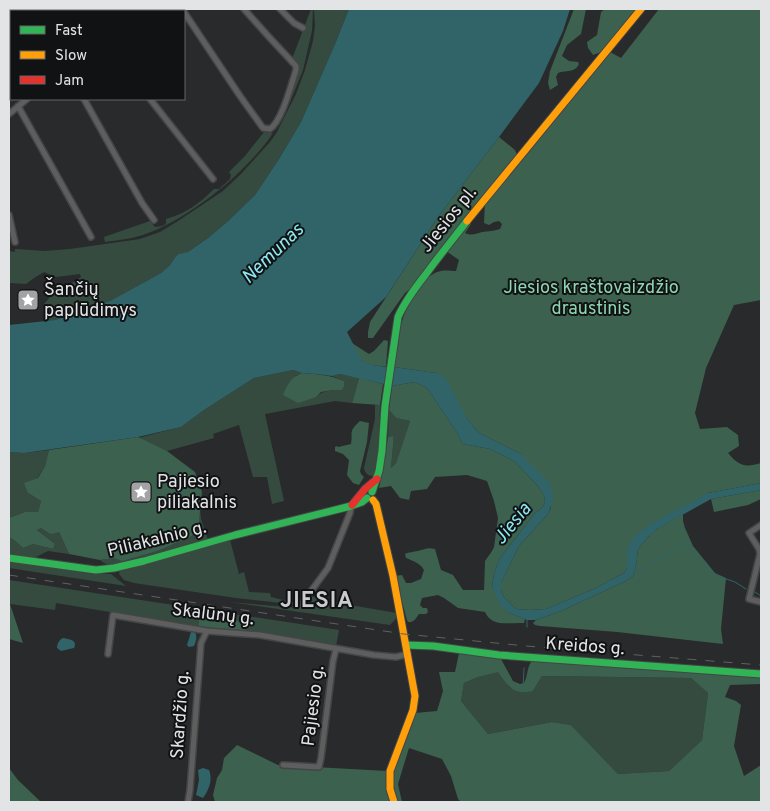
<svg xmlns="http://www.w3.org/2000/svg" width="770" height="811" font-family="Overpass,sans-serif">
<rect width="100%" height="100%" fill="#292a2b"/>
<path fill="#354b40" d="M311,9H313L312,31L303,70L290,102L280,121L300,68L292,59Z
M314,9H349L335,44L301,122L279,159L255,195L227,222L208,238L188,252L176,256L170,265L161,273L110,301L55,320L44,322V304L50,297L81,277L80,274L56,277L44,272L34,278L26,284L9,283V251L15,252V249L45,251L70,249L140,239L160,232L178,221L223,191L240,175L270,142L277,132L296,94L305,70L313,41L315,26Z
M264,132L273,133C246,173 189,219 143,235C131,239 118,240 105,242L104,237L150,221L155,227L162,226L166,224V219C185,214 200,203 214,189H219L230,179L231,175L229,172L245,156Z
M293,370L302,373L295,376L316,397C323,390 332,390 342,390L344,381L332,376L340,374L359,378L352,403L335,401L265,414L284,501L272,504L267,477H253L239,425L213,434L214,438L167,451L138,438L181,427L204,410L254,378Z
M375,405H380L379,454L375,474L373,476C368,476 365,473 364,468L375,419Z
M389,410L396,418L410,421L396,463L391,468L393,446V436L388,437Z
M49,450L45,466L28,493L41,501L38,512H25L9,518V452L24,453Z
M200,509L201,519L208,540L113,566L104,563L100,560L160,550L190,537L198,532Z
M41,528L59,532L69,554L48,551L34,558L9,555V537L14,540L23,548L33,544L53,549L55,544L37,530Z
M230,540L239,574L244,572L249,592L270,593L271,597L291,602H302L299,605L236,598L134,583L124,580L119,574L120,570Z
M9,561L95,574H111L126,586L9,568Z
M9,580L339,630L336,646L257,632L246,631L245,625L200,619L199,627L56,603L55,610L10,604H9Z
M310,596L350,605L397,613C397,619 394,621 390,625L229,602L299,608Z
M498,671L510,688L533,691L542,676L691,678L708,693L702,740L669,771L618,774L571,725L552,722L488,734L461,701L464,683L478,677Z"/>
<path fill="#3c614f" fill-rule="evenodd" d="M574,9H586L581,34L567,45L562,56L569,61L578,62L579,64C575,73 566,70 558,73L556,77L558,85L550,90L548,83L550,71Z
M605,9H636L601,52L593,55L588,48L587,42L597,35L601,12Z
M659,9H761V300L734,305L706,368L695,413L700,429L727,427L738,435L739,446L728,453C739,466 745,468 761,463V483L708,493L627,551V568L624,573L596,588L546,609L530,610L516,609L504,597L501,590V583L519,546L548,514L551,507L521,454L479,433L468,420L436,373L394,367C399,334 398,319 418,290C423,282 430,273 441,271C445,270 452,271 456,271L459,260L446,251L469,221L471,224L465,233C472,236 475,234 482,232C488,231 494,231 500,229L502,224L499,221L494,222L489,225L484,223L485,202L610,52L621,58Z
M499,137L515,150L517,155L410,289L405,293L373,338H368V332L370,322L438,217Z
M384,340L388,341L386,366C379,366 367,366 362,361C358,357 355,348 352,343L369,354L374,351Z
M302,373C317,374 330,375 344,381V386L342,390H333L321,392L316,397L298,403L283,395C287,385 291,377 302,373Z
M359,378L383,384L380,405L352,403Z
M415,382L427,388L456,431L463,444L490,449L514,461L538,486L544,495L545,502L543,507L535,513L500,558L494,574L492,587L509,613L525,619L524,623C509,622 492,628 485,612L458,608L444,598L438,595L422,598L420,605L423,608H427L428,612L426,614H419C416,618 414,623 408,622L407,620L395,576L402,575L406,583H411L421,579L424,570C420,563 413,561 406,558L405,554C409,552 413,552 418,551C425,549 427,547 435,549L441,570L453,575L463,590H484L485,561L492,551L494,547L498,518L494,501L487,481L467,475L435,477L427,489L411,491L409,500L400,498L391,486L379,488L385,458L388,437L393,436V446L391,468L396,463L410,421L396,418L389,410L392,386Z
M360,421L369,423L367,442L360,471L361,474L364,477L359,485L353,483L347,475L349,460L343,454L335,451V447L337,446L338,447L351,444C353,431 348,432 360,421Z
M138,437L167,451L195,472L202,492L198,532L190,537L160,550L122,561L114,558L100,560L69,554L59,532L51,534L41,528L37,530L55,544L53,549L33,544L23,548L14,540L9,537V518L25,512H38L41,501L28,493L24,483L38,478L45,466L49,450Z
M761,490V499L748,505L714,512L711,499Z
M683,514V521L685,528L693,546L715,573L726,578L721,629L723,644L617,632L540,626L535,625L533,623L536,620L561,611L626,581L633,576L636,566L638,549L648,537L657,529Z
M9,604H10L23,643L9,639Z
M199,619L237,621L245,625L246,631L199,627Z
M459,653L501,659L513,681L520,684L524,683C528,676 527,666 532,661L761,677V684L730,685L725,697L736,701L741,705L734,746L744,776L761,765V802H461L458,799L451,776L442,759L409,748L398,784L402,802H397L392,783V774L415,713L437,711L443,691L439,672H455ZM498,672C509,687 512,695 533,691L542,676L691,678L708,693L702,740L669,771L618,774L571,725L552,722L488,734L461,701L464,683L478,677Z
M237,745L278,765L387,771L391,802H215L213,795L217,778L222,770L224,758Z
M9,768L18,780L41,802H9Z"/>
<path fill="#306469" d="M349,9H570L563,31L539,83L499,137L438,217L386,297L347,332L362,361L368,364L377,366L394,367L436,373L445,377L468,420L479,433L521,454L548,481L552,490L553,500L548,514L519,546L501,583V590L504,597L516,609L530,610L546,609L596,588L624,573L627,568V551L630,542L638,533L654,522L708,493L761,483V490L711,499L657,529L648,537L638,549L636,566L633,576L626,581L561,611L536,620H527L509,613L500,604L492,587L494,574L500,558L535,513L543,507L545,502L544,495L538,486L514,461L490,449L463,444L456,431L427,388L415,382L392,386L340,374L332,376L316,374L302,373L293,370L254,378L204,410L181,427L138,437L24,453L9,452V325L55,320L110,301L161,273L170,265L176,256L179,254L188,252L208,238L227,222L255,195L279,159L301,122L335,44Z
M194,631C198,635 196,642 194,646L189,647L187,645L191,632Z
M63,638C69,639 78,640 74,648L61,651L57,648C57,644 59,640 63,638Z
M203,768L209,770C213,780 209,790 203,798L196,795L199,780L198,770Z"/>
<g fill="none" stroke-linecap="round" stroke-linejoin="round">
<path stroke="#306469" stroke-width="1" d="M634,573L646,569L654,561L666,556L682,542L688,545L715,575L735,582L746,589
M755,592L761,596
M527,627V620
M523,690L524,668"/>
<g stroke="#444546" stroke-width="8">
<path id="street" d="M55,9L56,11
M182,9L240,96L263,128L270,129C282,121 291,85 296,70V66L269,37L244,9
M280,9L294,23L303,28
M13,11L21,9
M121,11L123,9
M9,58L11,56
M84,99L142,203L154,220
M150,99L213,179
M18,106L91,237
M9,114L27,99
M9,215L15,242
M761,525L749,533L759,549L760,554L749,599L761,602
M300,606L328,568L350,513L351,506
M108,654L113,615L207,631L260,635L374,655L396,657L408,654
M283,765L319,767L321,758L333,661L336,649
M188,802L190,790L201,643L207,631"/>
</g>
<g stroke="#444546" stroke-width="9">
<path id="fast" d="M372,492L379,471L382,451L385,406L398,317C405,301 415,288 426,274C439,256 453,239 467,221
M9,558L96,570L114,568L144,561L235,535L351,506L362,502L367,498
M406,645L433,646L499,655L761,674"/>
</g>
<g stroke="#444546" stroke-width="9">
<path id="slow" d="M467,221L641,9
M373,500L376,504L393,576L415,696L413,710L390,771V789L394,802"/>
</g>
<g stroke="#444546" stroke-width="9">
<path id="jam" d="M352,505L365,489L377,479"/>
</g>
<use href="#street" stroke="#5e5e5f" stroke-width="5"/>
<use href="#fast" stroke="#30b455" stroke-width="7"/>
<use href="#slow" stroke="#ff9f0a" stroke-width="7"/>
<use href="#jam" stroke="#e5322d" stroke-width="7"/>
<path stroke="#606162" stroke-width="1" stroke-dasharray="9 9" stroke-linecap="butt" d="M9,575L404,634L526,646L761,665"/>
</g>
<defs>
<g id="sight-square" transform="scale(1.125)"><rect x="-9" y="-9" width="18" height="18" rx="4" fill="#a2a3a5" stroke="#111213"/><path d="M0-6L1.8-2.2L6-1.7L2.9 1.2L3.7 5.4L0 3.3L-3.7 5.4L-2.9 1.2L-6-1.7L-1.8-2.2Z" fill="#fff"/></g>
</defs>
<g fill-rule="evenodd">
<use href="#sight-square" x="28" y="300"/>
<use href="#sight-square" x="141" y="492"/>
</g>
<g text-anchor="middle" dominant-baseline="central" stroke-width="4" stroke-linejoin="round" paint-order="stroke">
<g font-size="18" fill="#e3e4e6" stroke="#111213">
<text transform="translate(449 220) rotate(-51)">Jiesios pl.</text>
<text transform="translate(157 540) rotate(-14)">Piliakalnio g.</text>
<text transform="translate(213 615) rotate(7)">Skalūnų g.</text>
<text transform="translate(585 647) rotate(4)">Kreidos g.</text>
<text transform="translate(314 706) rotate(-83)">Pajiesio g.</text>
<text transform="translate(181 715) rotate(-86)">Skardžio g.</text>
</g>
<g font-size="18" fill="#8ed6b1" stroke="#111213">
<text x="591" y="288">Jiesios kraštovaizdžio<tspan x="591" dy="21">draustinis</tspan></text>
</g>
<g font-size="18" fill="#e3e4e6" stroke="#111213" text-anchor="start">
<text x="44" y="290">Šančių<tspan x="44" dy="21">paplūdimys</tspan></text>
<text x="157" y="482">Pajiesio<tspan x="157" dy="21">piliakalnis</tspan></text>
</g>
<g font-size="19" font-style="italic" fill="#8ce9f2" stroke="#111213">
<text transform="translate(273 254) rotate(-44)">Nemunas</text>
<text transform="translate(513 524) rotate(-51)">Jiesia</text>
</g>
<g font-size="22" font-weight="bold" letter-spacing="1" fill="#c9cbcf" stroke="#111213">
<text x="317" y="601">JIESIA</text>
</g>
</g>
<rect width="770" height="811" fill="none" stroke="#e3e4e6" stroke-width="20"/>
<rect x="10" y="10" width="175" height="90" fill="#111213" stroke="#656667"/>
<rect x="20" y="26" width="25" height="8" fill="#30b455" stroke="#656667"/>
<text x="55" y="35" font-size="15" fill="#e3e4e6">Fast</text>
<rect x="20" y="51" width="25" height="8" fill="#ff9f0a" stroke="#656667"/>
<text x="55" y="60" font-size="15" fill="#e3e4e6">Slow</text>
<rect x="20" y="76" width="25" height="8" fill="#e5322d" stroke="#656667"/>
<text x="55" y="85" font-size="15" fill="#e3e4e6">Jam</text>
</svg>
